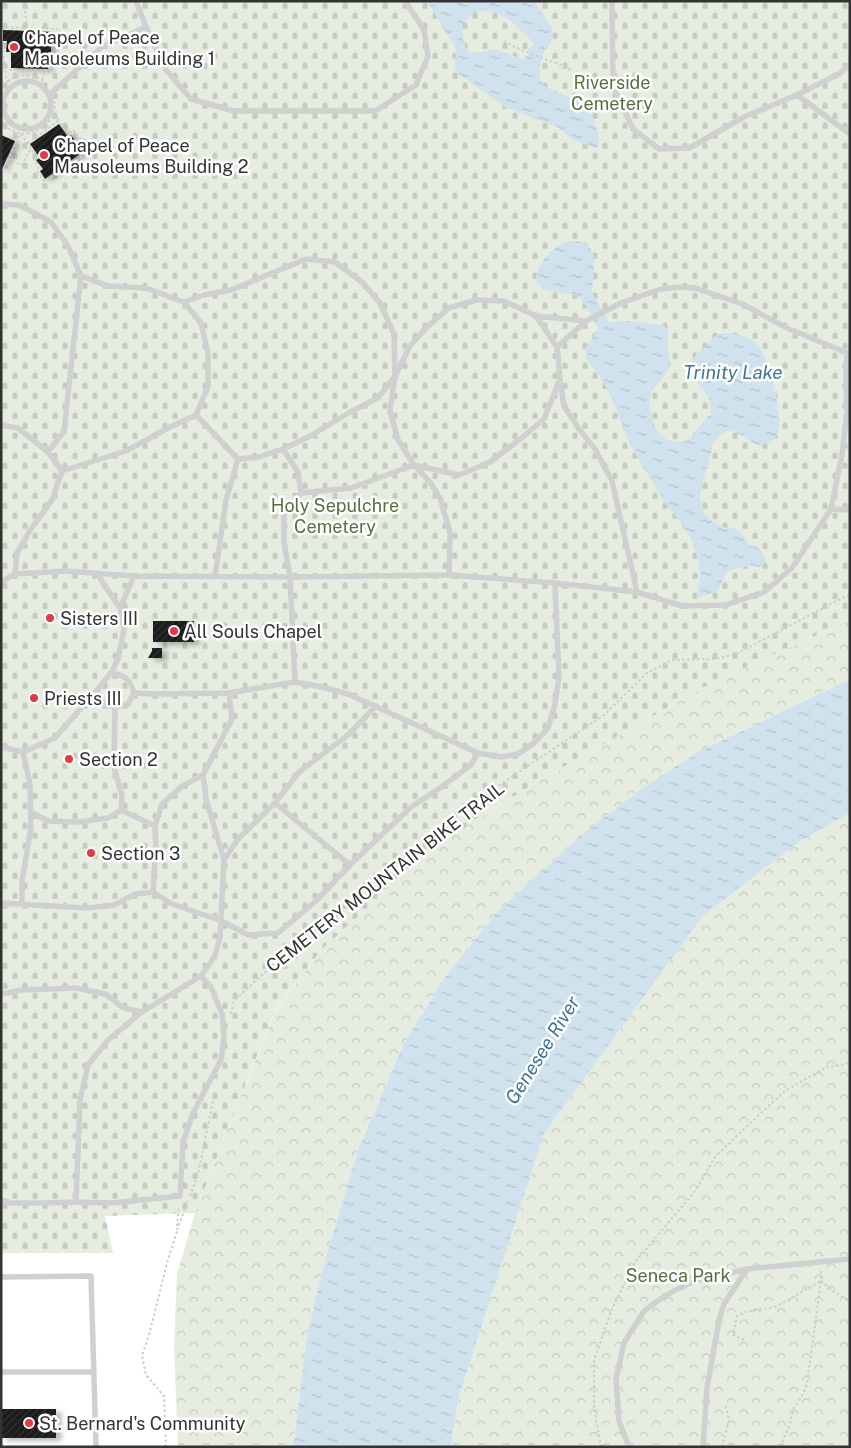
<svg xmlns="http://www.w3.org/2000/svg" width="851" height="1448" font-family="'Public Sans',sans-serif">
<defs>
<pattern id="forest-crowns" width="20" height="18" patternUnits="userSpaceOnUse" patternTransform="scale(1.25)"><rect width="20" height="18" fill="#e6ecdf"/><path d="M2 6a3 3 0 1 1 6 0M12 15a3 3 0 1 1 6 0" fill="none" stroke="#c6cbc0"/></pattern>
<pattern id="cemetery-stones" width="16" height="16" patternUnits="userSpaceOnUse" patternTransform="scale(1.25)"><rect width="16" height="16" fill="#e6ecdf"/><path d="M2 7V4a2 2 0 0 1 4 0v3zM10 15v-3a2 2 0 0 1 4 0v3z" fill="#c6cbc0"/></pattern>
<pattern id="water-ripples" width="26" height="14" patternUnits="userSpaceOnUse" patternTransform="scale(1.25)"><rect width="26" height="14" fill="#cfe2ee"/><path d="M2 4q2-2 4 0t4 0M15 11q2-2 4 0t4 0" fill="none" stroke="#b2c2cd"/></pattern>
<pattern id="building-hatch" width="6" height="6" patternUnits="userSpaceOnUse" patternTransform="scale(1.25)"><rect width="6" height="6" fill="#1a1a1a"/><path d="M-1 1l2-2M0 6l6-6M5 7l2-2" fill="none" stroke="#333"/></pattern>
<filter id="shadow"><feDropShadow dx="5.5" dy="3" stdDeviation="2.5" flood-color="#0004"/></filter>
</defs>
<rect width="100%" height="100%" fill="#fff"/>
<path fill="url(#forest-crowns)" d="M850,620V679L698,752L642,788L584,833L496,913L445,977L404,1043L358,1150L325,1260L307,1334L293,1447H178L174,1347L177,1274L195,1213L274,1013L322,949L440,843L542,779L713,682Z
M850,813V1447H451L459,1396L544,1134L703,916L799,842Z"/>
<path fill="url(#cemetery-stones)" d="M1,1H850V620L713,682L542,779L440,843L322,949L274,1012L195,1213L105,1216L113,1253H1Z"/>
<path fill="url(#water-ripples)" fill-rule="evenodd" d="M427,1H537L536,5C542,14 553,25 553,35C553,44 547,45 544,51C540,61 537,77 544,85C547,88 553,90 557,92C576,100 590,106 596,126C598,134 600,141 598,149L573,140L558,127L507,108L457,73L455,67L456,49ZM481,11C507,11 515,26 533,42V45L528,48V55L523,59L495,49L472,54C464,49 462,36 462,26C470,18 466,15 481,11Z
M570,241C577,241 587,242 591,249C596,257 594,283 591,291L609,322L629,321L664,325L669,335L667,344L671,365L666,374L651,392L649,404L652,419L658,432L667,440L679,442L689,440L711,413C711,410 711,405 710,401C706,391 693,382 692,368C691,353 701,353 708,344C712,339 716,334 723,333C734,332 752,338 759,346C769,357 784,420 778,434C774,441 766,444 759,446C749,441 741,434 731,430L722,434L713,442C710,472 682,508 721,526C725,528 729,527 733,528C741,531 745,538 749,545C759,547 763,550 765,561L761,567L748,566L727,571L717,592L696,598L700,575L698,560L692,541L680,521L667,506L631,447L612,399L599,375L586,359V347L598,329C593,320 585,299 575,295C562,291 543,296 536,279C538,262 553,245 570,241Z
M850,679V813L799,842L703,916L544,1134L459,1396L451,1447H293L307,1334L325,1260L358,1150L404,1043L445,977L496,913L584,833L642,788L698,752Z"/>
<path fill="url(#building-hatch)" filter="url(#shadow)" d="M3,30L55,32V41H51V52H48V69L11,68V52H6L7,41H3Z
M59,124L68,137L71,135L78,144L82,141L87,149L45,179L40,171L43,169L36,160L40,158L30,144Z
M1,135L15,141L1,171Z
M153,621H194V642H153Z
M152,648H162V658H148L152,651Z
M1,1409H56V1438H1Z"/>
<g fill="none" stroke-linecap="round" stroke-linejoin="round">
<path stroke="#cdcdcd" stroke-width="2" stroke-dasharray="2.5 2.5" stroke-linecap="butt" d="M24,1L27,28
M1,27L60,29L59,48L50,70H7
M504,41C525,54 550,59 572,70
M1,46C6,58 3,78 11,88
M42,80L44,77V70
M1,81L6,82
M27,81V70
M1,88C13,73 32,71 47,84
M1,121C19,145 56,132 55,102
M21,134L37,157L34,160L38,166L37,171L44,181H46L92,149L84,139L79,138L73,130L68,134L54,114
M28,143L58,121
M8,159L22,165L31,148
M1,174L20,134
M231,1014L234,1001L277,961L468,806L604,715L647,673L672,660L716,659L736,654L846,596H850
M190,1196L198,1174L215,1092
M177,1226L179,1206
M177,1230L188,1201
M821,1271V1281L834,1292L850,1301
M744,1340L733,1335L737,1316L745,1312L775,1307L821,1281
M166,1447L164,1396L146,1375L142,1356L150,1331L167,1263L177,1231
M601,1447L594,1407V1360L612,1309L635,1262L696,1190L715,1157L748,1125L785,1091L825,1068L850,1063
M722,1447L729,1420L725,1403
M782,1447L783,1439L789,1427L794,1408L802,1396L807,1384L821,1281"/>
<path stroke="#d0d0d0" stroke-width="5.5" d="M612,1L613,87L633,129L659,149L689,148L744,117L797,95L839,74L850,64
M146,27L166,70L191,99L234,111H375L416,85L428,56L424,30L405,1
M3 105a24 24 0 1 1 48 0a24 24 0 1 1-48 0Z
M49,95L102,47L146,27L136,1
M797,95L850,134
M1,204L19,205L51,222L68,246L81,276L108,286L146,288L184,302L201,323L208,353V387L196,415L238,459L259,457L283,449L310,436L352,411L378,398L395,376L410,346L426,328L449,308L476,300L504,301L536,316L557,347L560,379L544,419L524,436L490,462L459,475L414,465L351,488L301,493L284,515V542L290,577L295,682
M184,302L204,295L231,290L306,259L335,262L363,283L380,303L394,334L395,376L390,411L398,440L414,465L430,482L440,498L450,532L449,575
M536,316L586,321
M560,381L564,406L579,429L595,449L612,481L637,592
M1,425L18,428L48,452L62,471L52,500L31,529L17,553L15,574
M283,449L298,472L301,493
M48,452L64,431L81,276
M62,471L126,451L166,429L196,415
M831,509L850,510
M215,576L226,500L238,459
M1,582L15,574L65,571L134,576
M120,608L134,576L290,577L449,575L555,583L637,592L682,606L725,605L764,592L792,568L831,509L842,455L847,411L846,376L847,353L787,328L742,304L695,288L678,287L661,289L621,303L586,321L557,347
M97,690L104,704L115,707L128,704L134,693C130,679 125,675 111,673
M134,693L151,694L229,693L295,682L322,687L348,694L478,753L501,757L518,754L534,743L548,728L555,704L559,677L555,583
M1,747L23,752L55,738L97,690L111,673L118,659L124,629L120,608L97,574
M203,775L206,799L224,860
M275,803L350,865
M121,810L155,826
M31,812L48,821L78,822L108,818L121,810L122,796L114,767L115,707
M153,892L156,847L155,826L162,804L182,786L203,775L232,719L229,693
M1,903L87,908L114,905L135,894L153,892L172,904L222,921L248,935L278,933L316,901L350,865L411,807L440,788L471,765L478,753
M22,904V881L31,827L30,784L23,752
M1,994L22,990L76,988L105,994L124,1008L142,1012
M1,1200L11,1203H46L76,1202L112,1203L180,1196L183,1142L193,1113L221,1060L224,1037L222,1014L211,987L201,976
M76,1202L80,1100L88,1065L108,1040L142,1012L201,976L215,956L220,937L224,860L238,839L275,803L299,772L348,735L376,706
M1,1277L91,1276L96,1447
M1,1372H94
M629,1447L619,1421L616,1379L624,1343L644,1311L666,1295L694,1281L747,1269L850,1259
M703,1447L707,1388L719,1320L724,1304L747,1269"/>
</g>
<g fill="#e63946" stroke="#fff" stroke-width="2">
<circle cx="14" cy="47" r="5"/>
<circle cx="44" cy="155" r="5"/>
<circle cx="50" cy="618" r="5"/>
<circle cx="174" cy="631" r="5"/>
<circle cx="34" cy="698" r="5"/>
<circle cx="69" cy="759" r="5"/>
<circle cx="91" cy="853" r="5"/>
<circle cx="29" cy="1423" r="5"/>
</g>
<g text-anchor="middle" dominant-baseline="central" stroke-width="5" stroke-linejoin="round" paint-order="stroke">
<g font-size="18" fill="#333" stroke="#fff" text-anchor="start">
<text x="24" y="37">Chapel of Peace<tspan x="24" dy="21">Mausoleums Building 1</tspan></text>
<text x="54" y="145">Chapel of Peace<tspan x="54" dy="21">Mausoleums Building 2</tspan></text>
<text x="60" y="618">Sisters III</text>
<text x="184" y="631">All Souls Chapel</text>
<text x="44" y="698">Priests III</text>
<text x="79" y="759">Section 2</text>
<text x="101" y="853">Section 3</text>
<text x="39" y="1423">St. Bernard's Community</text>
</g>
<g font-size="18" fill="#56703f" stroke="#fff">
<text x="612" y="82">Riverside<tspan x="612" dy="21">Cemetery</tspan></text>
<text x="335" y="505">Holy Sepulchre<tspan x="335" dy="21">Cemetery</tspan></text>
<text x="678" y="1275">Seneca Park</text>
</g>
<g font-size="18" fill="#333" stroke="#fff">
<text transform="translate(385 877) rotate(-38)">CEMETERY MOUNTAIN BIKE TRAIL</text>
</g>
<g font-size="19" font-style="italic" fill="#3f7597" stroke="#fff">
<text x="733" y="372">Trinity Lake</text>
<text transform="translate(542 1050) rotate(-58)">Genesee River</text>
</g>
</g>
<rect width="851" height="1448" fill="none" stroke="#333333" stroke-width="5"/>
</svg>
